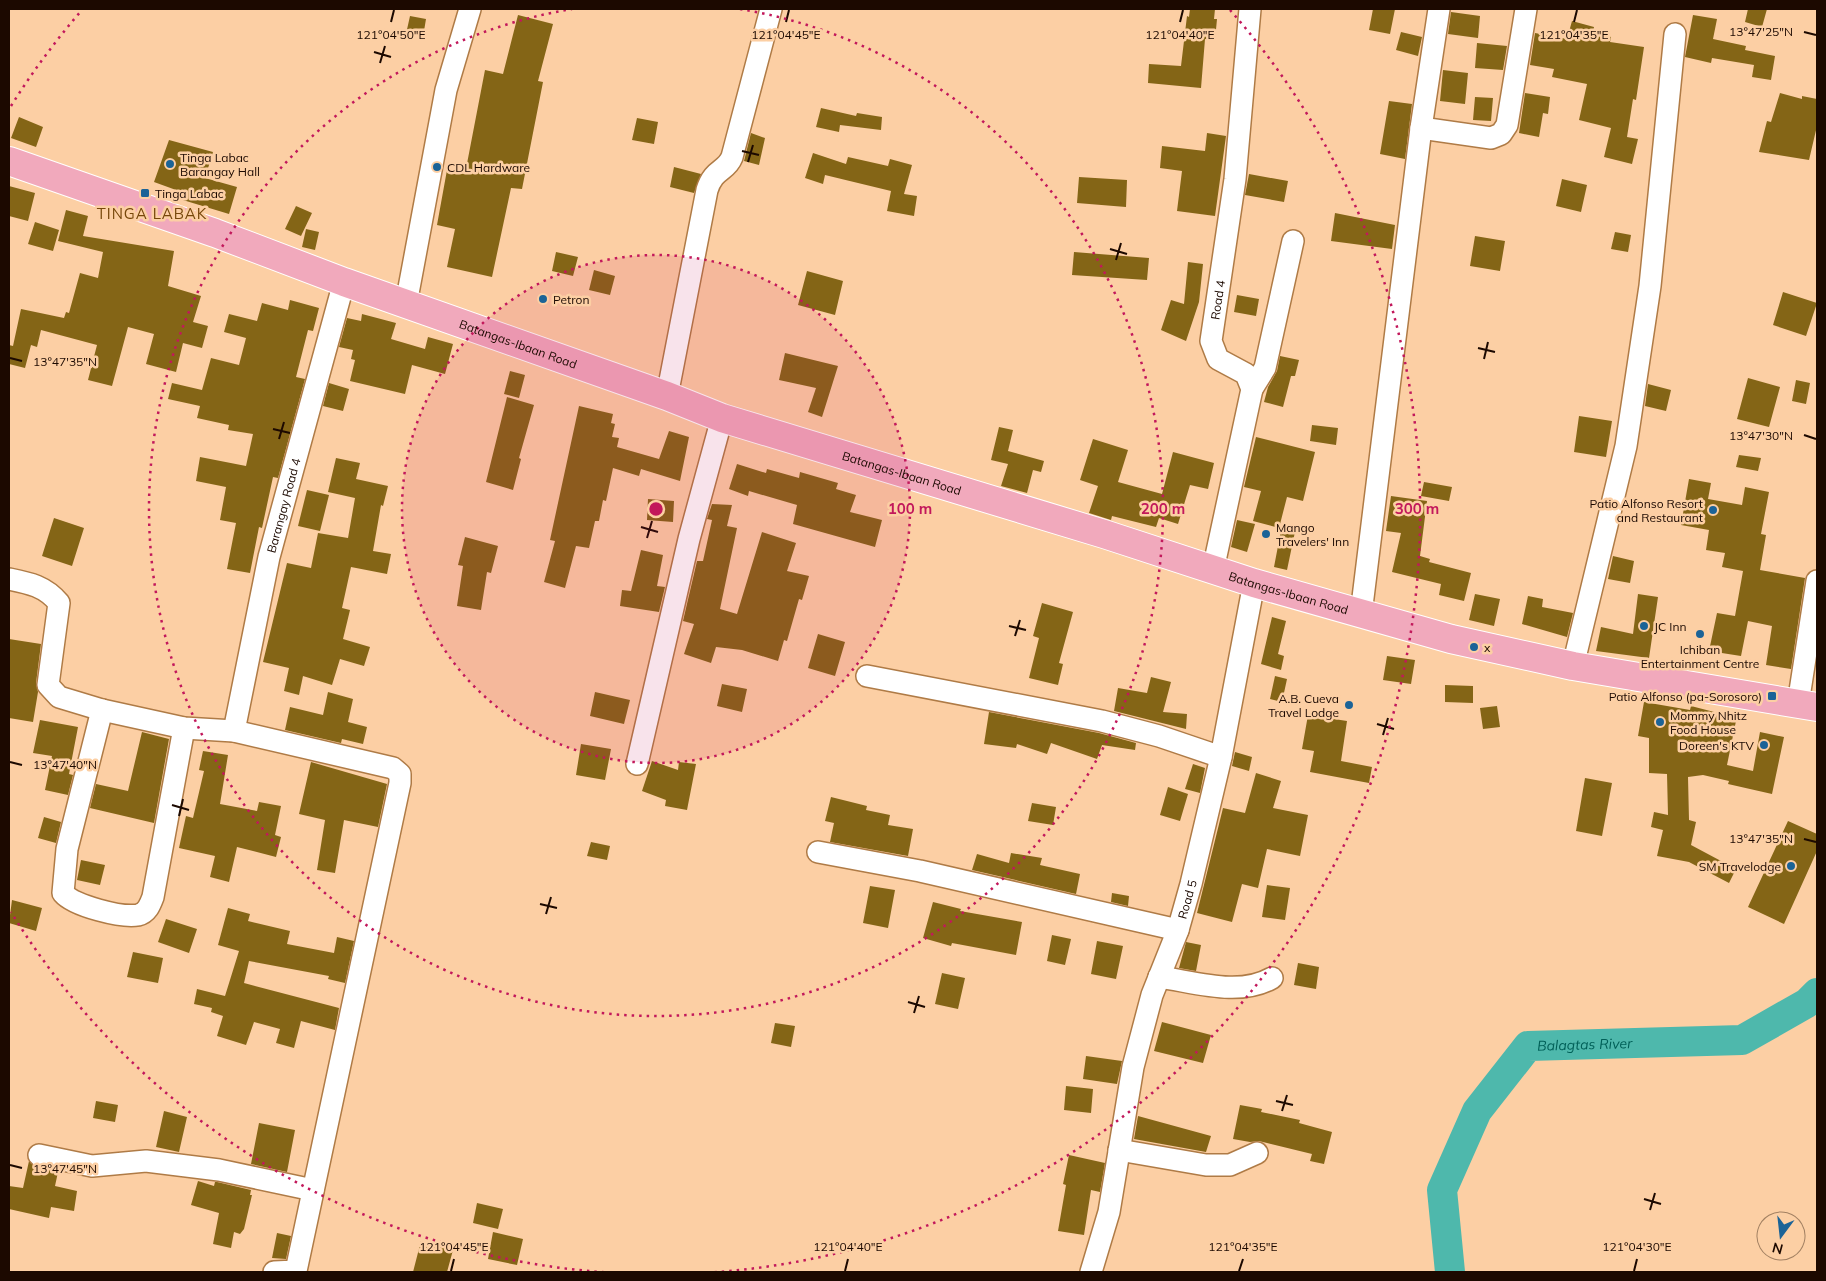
<svg xmlns="http://www.w3.org/2000/svg" width="1826" height="1281" font-family="Mulish,sans-serif">
<rect width="100%" height="100%" fill="#fccfa4"/>
<g fill="none" stroke-linecap="round" stroke-linejoin="round">
<path stroke="#4eb8ac" stroke-width="30" id="s1" d="M1450,1272L1442,1190L1477,1111L1528,1046L1742,1040L1807,1003L1817,993"/>
</g>
<path fill="#846516" d="M1190,9H1215L1214,19H1217L1215,40L1205,39L1201,88L1148,83L1149,64L1181,66L1187,16L1189,17Z
M1373,9H1395L1390,34L1369,30Z
M1748,9H1767L1762,27L1745,22Z
M1451,12L1480,16L1478,38L1448,34Z
M518,15L553,24L538,81L543,82L522,189L511,188L492,277L447,267L455,229L437,225L447,170L465,174L485,70L503,74Z
M1693,15L1717,19L1713,39L1746,46L1745,50L1775,56L1771,80L1752,77L1754,65L1712,58L1711,63L1685,57Z
M410,16L426,19L423,37L406,34Z
M1572,21L1594,27L1593,33L1611,37L1610,42L1644,47L1636,100L1633,99L1627,137L1638,139L1632,164L1604,157L1611,128L1579,120L1587,84L1552,77L1554,69L1530,65L1535,33L1567,39Z
M1401,32L1422,37L1418,56L1396,50Z
M1477,43L1507,46L1503,70L1475,68Z
M1443,70L1468,73L1465,104L1440,101Z
M1525,93L1550,97L1548,114L1543,113L1539,137L1519,133Z
M1780,93L1802,99V96L1817,99V126L1809,160L1759,152L1767,121L1771,122Z
M1475,97L1493,98L1491,121L1473,120Z
M1389,101L1412,104L1405,159L1380,154Z
M821,108L856,116L857,113L882,117L881,130L840,125L839,132L816,127Z
M19,117L43,127L36,147L11,138Z
M637,118L658,122L654,144L632,140Z
M751,133L765,138L759,165L744,161Z
M1207,133L1226,136L1215,216L1177,211L1182,171L1160,168L1162,146L1205,151Z
M169,140L213,152L205,178L237,187L229,214L173,197L176,190L154,182Z
M813,153L846,164L848,157L888,166L890,159L912,165L904,194L917,196L914,216L887,211L891,191L825,175L823,184L805,178Z
M674,167L701,174L694,193L670,187Z
M1249,174L1288,181L1284,202L1245,195Z
M1079,177L1127,180L1126,207L1077,203Z
M1562,179L1587,185L1581,212L1556,206Z
M9,186L35,193L28,221L9,216Z
M296,206L312,213L301,236L285,229Z
M66,210L88,216L83,236L174,251L168,286L201,296L193,322L208,326L202,348L183,343L176,372L146,364L154,334L128,327L112,386L88,380L97,345L41,330L37,347L31,345L25,368L9,364V345L13,346L21,309L64,318L66,312L69,313L80,273L98,278L103,252L58,241Z
M1335,213L1395,225L1392,249L1331,241Z
M35,222L59,230L53,251L28,244Z
M306,229L319,232L315,250L302,247Z
M1615,232L1631,235L1628,252L1611,249Z
M1475,236L1505,241L1500,271L1470,266Z
M556,252L578,257L573,276L552,271Z
M1074,252L1149,258L1147,280L1072,275Z
M1188,262L1203,264L1199,302L1186,341L1161,330L1171,300L1184,304Z
M594,270L615,276L610,295L589,290Z
M807,271L843,281L835,315L798,305Z
M1783,292L1817,303L1806,336L1773,325Z
M1237,295L1259,299L1256,316L1234,312Z
M290,300L319,308L313,331L308,330L296,377L305,379L278,478L273,477L262,528L259,527L250,573L227,569L236,523L220,520L226,487L196,481L200,457L246,466L253,434L228,430L229,425L197,418L200,406L168,399L172,383L202,390L211,358L239,365L246,338L224,332L229,314L257,321L262,303L288,310Z
M362,314L396,323L391,339L425,349L428,337L453,344L445,374L412,365L405,394L350,381L355,360L351,359L353,350L339,347L347,318L361,321Z
M785,353L838,366L822,417L808,412L816,388L779,380Z
M1280,356L1299,360L1295,376H1291L1283,407L1264,402L1268,387L1277,371Z
M510,371L525,375L519,398L504,394Z
M1748,378L1780,387L1769,427L1737,419Z
M1796,380L1810,383L1806,404L1792,401Z
M329,383L349,389L343,411L323,406Z
M1648,384L1671,390L1666,411L1645,406Z
M507,397L534,405L519,458L521,459L513,490L486,482Z
M579,406L613,414L611,423L615,424L612,437L619,438L617,447L659,459L669,431L689,437L680,481L641,469L639,476L613,468L606,501L603,500L599,521H595L589,548L576,546L565,588L544,582L555,541L550,540Z
M1579,416L1612,421L1606,457L1574,452Z
M1312,425L1338,428L1336,445L1310,441Z
M999,427L1013,430L1008,451L1044,461L1041,472L1033,470L1027,493L1001,486L1008,464L991,460Z
M1256,437L1315,452L1303,501L1287,497L1279,528L1253,521L1261,491L1244,487Z
M1093,439L1128,450L1118,482L1162,494L1173,452L1214,463L1208,489L1190,485L1178,524L1159,518L1156,527L1112,516L1111,520L1089,513L1098,486L1080,480Z
M1739,455L1761,458L1758,471L1736,467Z
M336,458L360,463L356,479L388,486L383,506L381,505L373,551L391,554L387,574L351,567L342,608L350,610L343,639L370,647L364,666L340,659L332,685L303,676L299,695L284,691L289,668L263,662L287,563L311,568L318,533L348,538L355,498L328,492Z
M737,464L766,473L767,469L799,478L800,472L838,483L836,489L856,495L850,512L882,520L875,547L793,524L797,505L749,491L748,496L729,489Z
M1689,479L1711,483L1708,499L1742,505L1745,487L1769,492L1761,534L1766,535L1760,570L1805,578L1791,669L1766,665L1772,626L1748,621L1741,656L1709,651L1717,613L1735,616L1743,571L1722,567L1725,553L1706,550L1709,530L1681,525Z
M1424,482L1452,487L1449,501L1421,496Z
M307,490L329,495L320,531L298,526Z
M1391,496L1427,501L1420,556L1430,559L1429,562L1471,573L1464,601L1439,595L1441,584L1392,572L1401,533L1386,531Z
M648,499L674,501L673,522L647,520Z
M712,504L732,505L727,526L737,528L720,609L737,614L762,532L796,543L787,571L809,576L802,600L799,599L787,641L784,640L778,661L742,650L716,647L711,663L684,654L694,624L683,621L697,561H703L712,520L707,519Z
M54,518L84,528L72,566L42,556Z
M1237,520L1255,524L1247,552L1231,547Z
M1282,525L1296,527L1287,570L1274,567Z
M465,537L498,546L491,573L487,572L481,610L457,606L463,566L458,565Z
M641,550L663,555L657,586L665,587L659,612L620,606L622,590L631,591Z
M1613,556L1634,561L1630,583L1608,579Z
M1475,594L1500,599L1494,626L1469,620Z
M1638,594L1658,597L1649,658L1596,651L1601,627L1633,634Z
M1528,596L1543,599L1542,607L1573,613L1567,637L1522,624Z
M1042,603L1073,612L1059,663L1063,664L1058,685L1029,678L1039,638L1033,636Z
M1272,617L1286,621L1278,654L1284,656L1281,670L1261,664Z
M818,634L845,642L835,676L808,668Z
M9,639L41,644L36,683L38,692L33,722L9,718Z
M1387,656L1415,660L1411,684L1383,680Z
M1275,676L1287,679L1282,702L1270,699Z
M1151,677L1171,682L1163,712L1187,714L1186,729L1114,711L1118,688L1147,693Z
M722,684L747,689L742,712L717,706Z
M1445,685L1473,686V703L1445,702Z
M328,692L353,699L348,722L367,727L363,744L342,739L341,743L285,730L290,707L323,715Z
M595,692L630,700L624,724L590,716Z
M1644,702L1690,710L1691,706L1718,713L1717,717L1736,721L1727,765L1753,771L1760,732L1784,737L1772,794L1728,784L1729,781L1703,775L1688,777L1689,820L1696,822L1691,845L1736,869L1729,883L1689,862L1657,856L1663,830L1651,827L1654,812L1668,815L1667,774L1649,773V738L1638,736Z
M1497,706L1500,727L1483,729L1480,708Z
M989,712L1099,733L1136,743L1135,750L1102,745L1097,759L1051,743L1047,754L1017,744L1016,748L984,744Z
M1308,715L1347,721L1341,761L1372,767L1369,783L1310,772L1314,751L1302,749Z
M40,720L78,727L69,774L73,775L68,795L45,790L52,756L33,753Z
M142,732L169,739L154,823L90,808L96,784L128,791Z
M581,744L611,749L605,780L576,775Z
M203,751L228,755L220,804L257,811L259,802L281,806L275,835L281,837L276,857L237,847L229,882L210,877L215,856L179,848L186,816L193,818L204,771L199,770Z
M1235,752L1252,757L1249,771L1232,766Z
M652,761L678,770L679,762L696,764L687,810L665,806L666,800L642,791Z
M311,762L387,784L378,827L344,820L335,873L317,870L325,820L299,814Z
M1193,764L1205,768L1200,793L1185,789Z
M1256,773L1281,781L1273,808L1308,815L1300,856L1267,849L1258,888L1242,884L1232,922L1197,913L1223,808L1245,813Z
M1585,778L1612,783L1602,836L1576,831Z
M1168,787L1188,794L1180,821L1160,815Z
M831,797L867,806L866,810L890,815L888,825L913,829L908,856L830,842L834,823L825,821Z
M1032,803L1056,807L1053,825L1028,821Z
M44,817L61,822L56,843L38,838Z
M1788,821L1817,834V851L1784,924L1748,907Z
M591,842L610,846L607,860L587,856Z
M1011,853L1042,858L1040,865L1080,874L1076,894L972,870L977,854L1009,863Z
M81,860L105,865L100,885L77,880Z
M1267,885L1290,888L1285,920L1262,917Z
M870,886L895,890L888,928L863,923Z
M1112,893L1129,896L1128,906L1111,902Z
M12,900L42,908L36,931L9,923Z
M933,902L961,909L960,911L1022,922L1016,955L952,943L951,946L923,938Z
M228,908L250,914L248,921L290,931L287,944L334,953L337,937L354,941L345,983L328,979L329,976L249,961L244,983L339,1008L335,1030L301,1021L294,1048L276,1043L280,1029L254,1022L246,1045L217,1036L223,1016L211,1012L212,1008L194,1004L197,989L225,996L239,951L218,945Z
M166,919L197,929L189,953L158,942Z
M1052,935L1071,939L1065,965L1047,961Z
M1097,941L1123,946L1116,979L1091,974Z
M1186,942L1201,945L1196,971L1179,968Z
M133,952L163,958L158,983L127,977Z
M1298,963L1319,967L1316,989L1294,985Z
M942,973L965,978L958,1009L935,1004Z
M1162,1022L1211,1035L1203,1063L1154,1051Z
M775,1023L795,1026L791,1047L771,1043Z
M1086,1056L1122,1061L1117,1084L1083,1079Z
M1066,1086L1093,1089L1091,1113L1064,1110Z
M96,1101L118,1105L115,1122L93,1118Z
M1240,1105L1262,1109L1261,1112L1300,1120L1299,1123L1332,1132L1324,1164L1310,1161L1312,1154L1259,1141L1250,1142L1233,1139Z
M164,1111L187,1117L179,1152L156,1147Z
M1138,1116L1211,1136L1206,1152L1134,1139Z
M259,1123L295,1130L287,1172L251,1164Z
M1069,1155L1105,1163L1100,1192L1091,1190L1084,1235L1058,1231L1066,1185L1063,1184Z
M29,1161L36,1167L58,1172L55,1186L77,1191L74,1211L51,1207L49,1218L9,1209V1186L23,1188Z
M198,1181L214,1186L215,1182H217L251,1190L250,1195H252L244,1229L240,1234L234,1232L231,1248L213,1244L219,1213L191,1205Z
M477,1203L503,1209L498,1229L473,1223Z
M493,1232L523,1239L517,1265L488,1259Z
M277,1233L291,1236L286,1259L272,1258Z
M421,1241L453,1250L447,1272H413Z"/>
<g fill="none" stroke-linecap="round" stroke-linejoin="round">
<g stroke="#af7b46" stroke-width="24">
<g id="minor">
<path d="M1421,128L1491,138L1501,134L1507,125L1526,9"/>
<path d="M406,304L446,90L470,9"/>
<path d="M1252,389L1265,368L1293,241"/>
<path d="M667,396L707,190C714,168 726,172 732,157L771,9"/>
<path id="s2" d="M1213,570L1252,389L1246,374L1218,359L1211,341L1235,179L1250,9"/>
<path d="M9,579C29,583 45,586 59,603L48,685L59,697L102,710L184,728L234,731L393,768L400,774V783L296,1271L274,1272"/>
<path d="M1361,614L1421,128L1439,9"/>
<path d="M1573,666L1626,446L1650,286L1675,34"/>
<path d="M867,676L1102,721L1159,736L1221,757"/>
<path d="M1798,704L1817,581"/>
<path d="M102,710L67,849L63,893C74,906 122,918 138,915C147,913 150,905 153,897L184,728"/>
<path id="s3" d="M234,731L269,557L344,282"/>
<path d="M637,764L689,539L722,418"/>
<path d="M818,852L920,871L1178,930"/>
<path d="M1159,977C1195,982 1239,997 1272,978"/>
<path d="M1119,1150L1206,1165H1230L1257,1153"/>
<path d="M39,1155L92,1166L146,1161L219,1170L313,1190"/>
<path id="s4" d="M1091,1272L1109,1212L1133,1067L1152,995L1178,930L1191,884L1221,757L1254,583"/>
</g>
</g>
<g stroke="#fff" stroke-width="30">
<g id="major">
<path id="s5" d="M9,161L215,233L344,282L667,396L722,418L1104,534L1254,583L1451,639L1573,666L1817,707"/>
</g>
</g>
<use href="#minor" stroke="#fff" stroke-width="21"/>
<use href="#major" stroke="#f1a9bc" stroke-width="28"/>
</g>
<path fill="none" stroke="#1c0900" stroke-width="2" d="M391,22L394,10M786,22L789,10M1180,22L1183,10M1574,22L1577,10M1804,32L1816,35M374,52L391,57M380,63L385,46M742,151L759,155M748,162L753,145M1110,249L1127,254M1116,260L1121,243M1478,348L1495,352M10,358L22,361M1484,359L1488,342M273,429L290,433M1804,435L1816,439M279,439L284,422M641,527L658,532M647,538L652,521M1009,626L1026,630M1015,636L1020,620M1377,724L1394,729M1383,735L1388,718M10,762L22,765M172,805L189,810M179,816L183,799M1804,839L1816,842M540,904L557,908M546,914L551,897M908,1002L925,1007M914,1013L919,996M1276,1101L1293,1105M1282,1111L1287,1095M10,1165L22,1168M1644,1199L1661,1204M1650,1210L1655,1193M451,1271L454,1259M845,1271L848,1259M1239,1271L1243,1259M1634,1271L1637,1259"/>
<circle cx="656" cy="509" r="254" fill="#c2185b" fill-opacity=".12"/>
<g fill="none" stroke="#c2185b" stroke-width="2.5" stroke-dasharray="2.5 5">
<circle cx="656" cy="509" r="254"/>
<path d="M740 9A507 507 0 1 1 572 9"/>
<path d="M11 106A761 761 0 0 1 82 10M1230 10A761 761 0 1 1 11 912"/>
</g>
<g fill="#1b6397" stroke="#fccfa4" stroke-width="2">
<circle cx="170" cy="164" r="5"/>
<circle cx="437" cy="167" r="5"/>
<rect x="140" y="188" width="10" height="10" rx="2.5"/>
<circle cx="543" cy="299" r="5"/>
<circle cx="1713" cy="510" r="5"/>
<circle cx="1266" cy="534" r="5"/>
<circle cx="1644" cy="626" r="5"/>
<circle cx="1700" cy="634" r="5"/>
<circle cx="1474" cy="647" r="5"/>
<rect x="1767" y="691" width="10" height="10" rx="2.5"/>
<circle cx="1349" cy="705" r="5"/>
<circle cx="1660" cy="722" r="5"/>
<circle cx="1764" cy="745" r="5"/>
<circle cx="1791" cy="866" r="5"/>
</g>
<g text-anchor="middle" dominant-baseline="central" stroke-width="5" stroke-linejoin="round" paint-order="stroke">
<g font-size="12" fill="#1c0900" stroke="#fccfa4" text-anchor="start">
<text x="180" y="157">Tinga Labac<tspan x="180" dy="14">Barangay Hall</tspan></text>
<text x="447" y="167">CDL Hardware</text>
<text x="155" y="193">Tinga Labac</text>
<text x="553" y="299">Petron</text>
<text x="1703" y="503" text-anchor="end">Patio Alfonso Resort<tspan x="1703" dy="14">and Restaurant</tspan></text>
<text x="1276" y="527">Mango<tspan x="1276" dy="14">Travelers' Inn</tspan></text>
<text x="1654" y="626">JC Inn</text>
<text x="1484" y="647">x</text>
<text x="1700" y="649" text-anchor="middle">Ichiban<tspan x="1700" dy="14">Entertainment Centre</tspan></text>
<text x="1762" y="696" text-anchor="end">Patio Alfonso (pa-Sorosoro)</text>
<text x="1339" y="698" text-anchor="end">A.B. Cueva<tspan x="1339" dy="14">Travel Lodge</tspan></text>
<text x="1670" y="715">Mommy Nhitz<tspan x="1670" dy="14">Food House</tspan></text>
<text x="1754" y="745" text-anchor="end">Doreen's KTV</text>
<text x="1781" y="866" text-anchor="end">SM Travelodge</text>
</g>
<g font-size="12" fill="#1c0900" stroke="#fccfa4">
<text stroke="none"><textPath href="#s2" startOffset="294">Road 4</textPath></text>
<text stroke="none"><textPath href="#s5" startOffset="541">Batangas-Ibaan Road</textPath></text>
<text stroke="none"><textPath href="#s5" startOffset="946">Batangas-Ibaan Road</textPath></text>
<text stroke="none"><textPath href="#s3" startOffset="231">Barangay Road 4</textPath></text>
<text stroke="none"><textPath href="#s5" startOffset="1351">Batangas-Ibaan Road</textPath></text>
<text stroke="none"><textPath href="#s4" startOffset="386">Road 5</textPath></text>
</g>
<g font-size="14" font-style="italic" fill="#006058" stroke="#fccfa4">
<text stroke="none"><textPath href="#s1" startOffset="308">Balagtas River</textPath></text>
</g>
<g font-size="15" letter-spacing="1" fill="#77470b" stroke="#fccfa4">
<text x="152" y="213">TINGA LABAK</text>
</g>
</g>
<g font-size="12" text-anchor="middle" fill="#1c0900" stroke="#fccfa4" stroke-width="5" stroke-linejoin="round" paint-order="stroke">
<text x="1761" y="36">13°47'25"N</text>
<text x="391" y="39">121°04'50"E</text>
<text x="786" y="39">121°04'45"E</text>
<text x="1180" y="39">121°04'40"E</text>
<text x="1574" y="39">121°04'35"E</text>
<text x="65" y="366">13°47'35"N</text>
<text x="1761" y="440">13°47'30"N</text>
<text x="65" y="769">13°47'40"N</text>
<text x="1761" y="843">13°47'35"N</text>
<text x="65" y="1173">13°47'45"N</text>
<text x="454" y="1251">121°04'45"E</text>
<text x="848" y="1251">121°04'40"E</text>
<text x="1243" y="1251">121°04'35"E</text>
<text x="1637" y="1251">121°04'30"E</text>
</g>
<circle cx="656" cy="509" r="8" fill="#c2185b" stroke="#fccfa4" stroke-width="2.5"/>
<g font-size="15" text-anchor="middle" font-weight="bold" fill="#c2185b" stroke="#fccfa4" stroke-width="5" stroke-linejoin="round" paint-order="stroke">
<text x="910" y="514">100 m</text>
<text x="1163" y="514">200 m</text>
<text x="1417" y="514">300 m</text>
</g>
<rect width="1826" height="1281" fill="none" stroke="#1c0900" stroke-width="20"/>
<g transform="translate(1781 1236) rotate(195)"><circle r="24" fill="#fccfa4" stroke="#a28062"/>
<path d="M0-4L9 19L0 12L-9 19Z" fill="#1b6397"/>
<text y="-8" font-size="14" font-weight="bold" text-anchor="middle" fill="#1c0900">N</text>
</g>
</svg>
